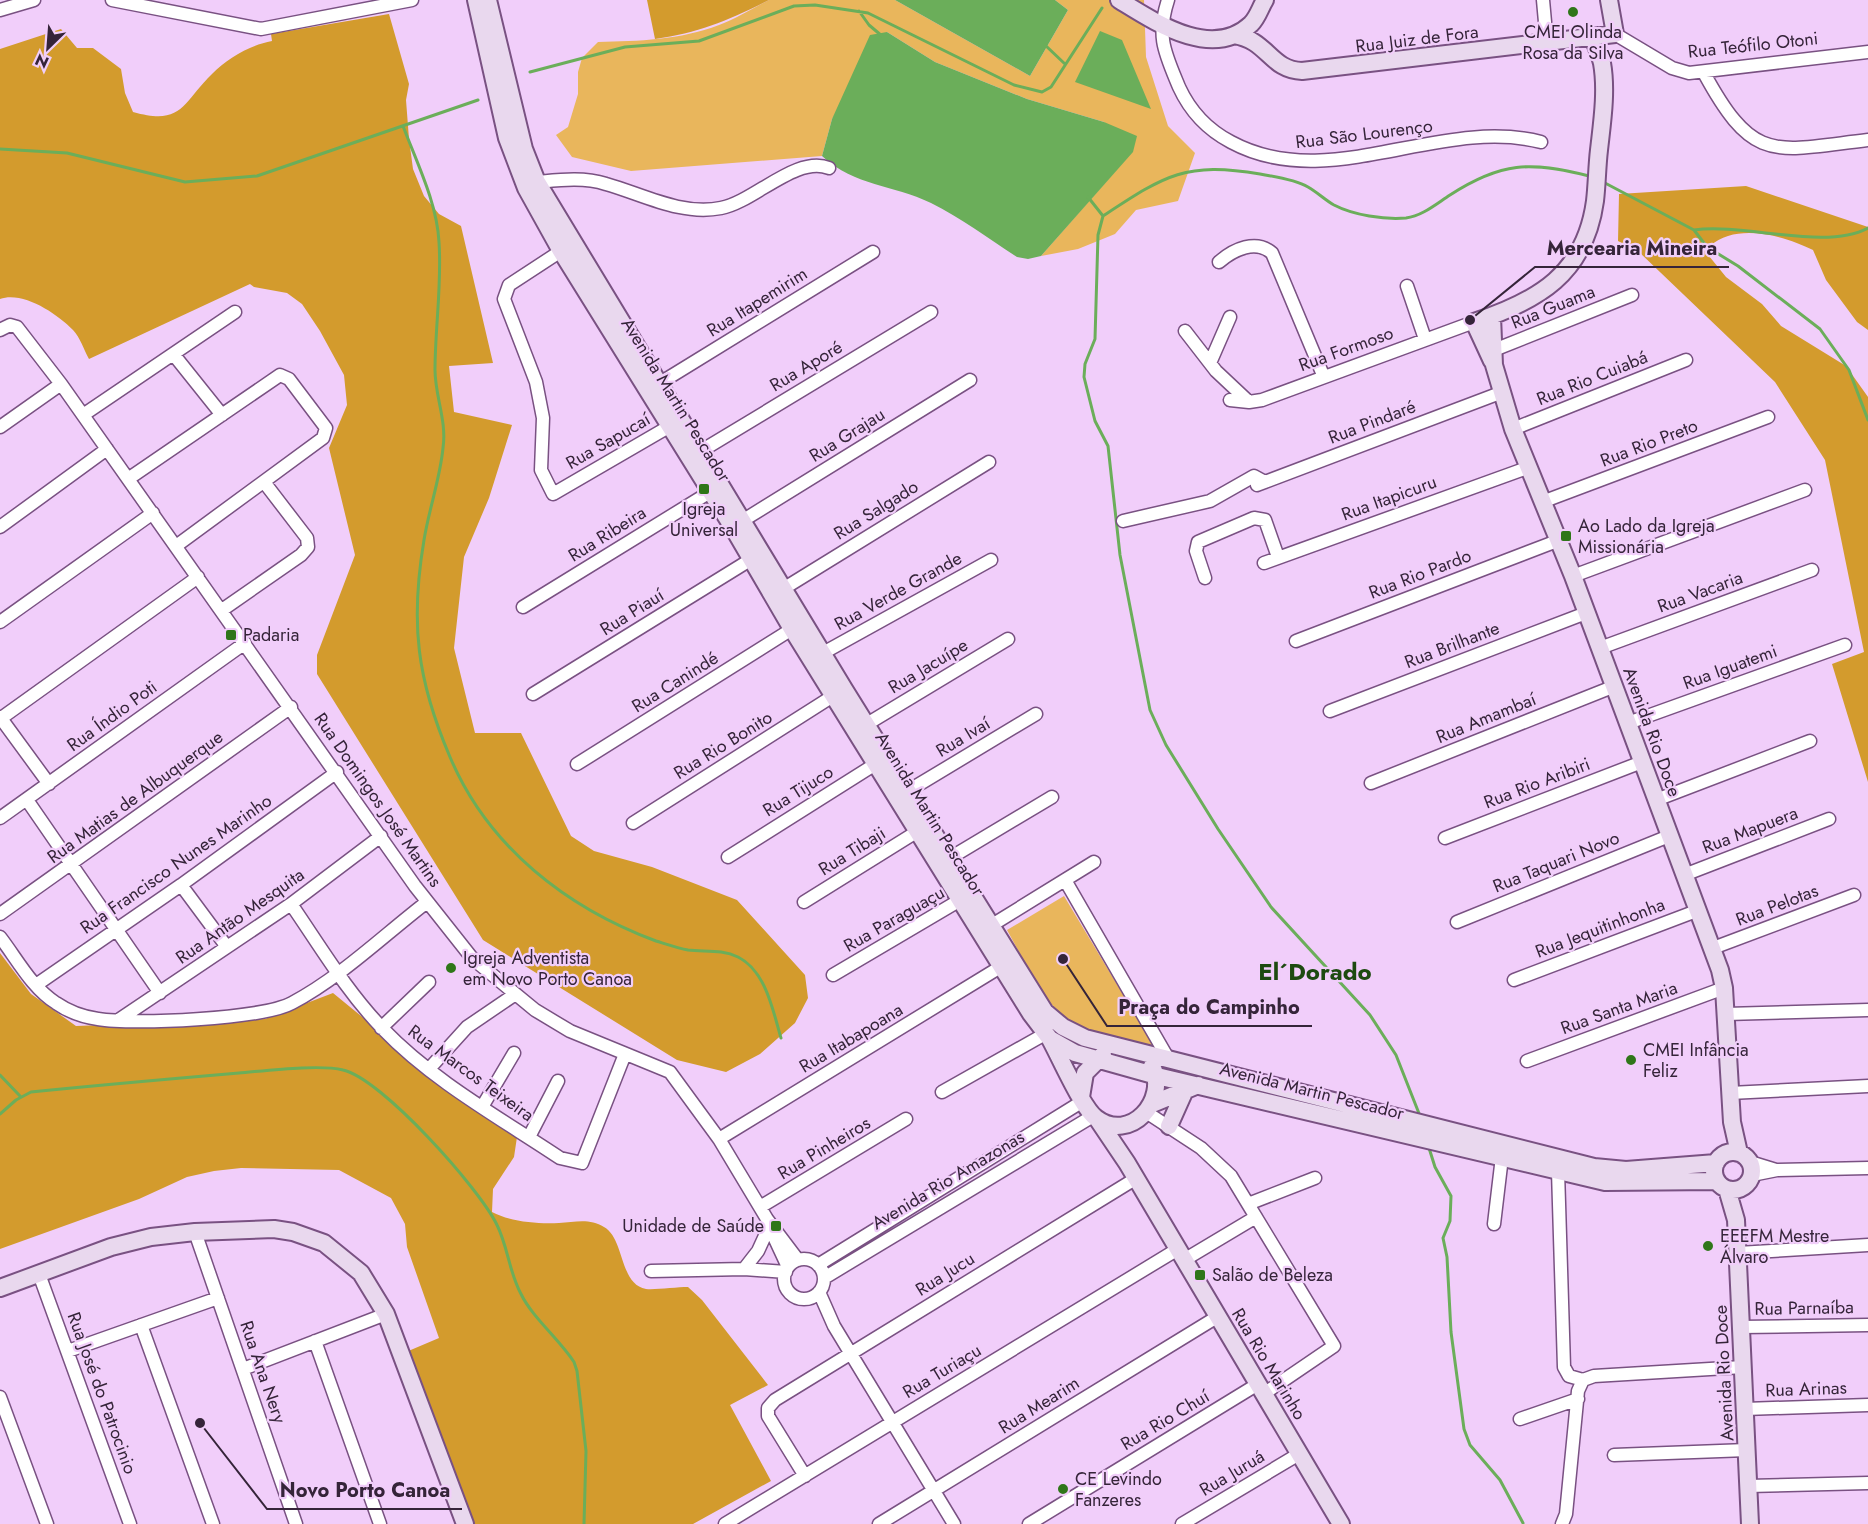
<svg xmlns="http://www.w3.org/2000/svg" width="1868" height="1524" font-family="Jost,sans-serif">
<rect width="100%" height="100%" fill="#f1cefa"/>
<path fill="#e9b65c" d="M769,0H895L1030,76L1068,10L1055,0H1144L1146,57L1168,126L1195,153L1178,201L1136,210L1115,234L1078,249L1041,256L1132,152L1104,122L1027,99L935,62L887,32L832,119L822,156L631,171L572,157L556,135L568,127L578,94V72L582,58L598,42C639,41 680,40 719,25C736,19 753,8 769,0Z
M1064,896L1157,1051C1134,1045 1107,1041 1085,1031C1046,1013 1027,965 1007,930Z"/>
<path fill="#d39b2d" d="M647,0H769C729,20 699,33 655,39Z
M389,14L409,84L406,100L409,139L413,169L424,196L439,214L461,226L493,363L449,366L454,412L512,425L489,498L464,557L454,648L475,733H521L571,836L594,851L652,867L737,900L805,975L808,998L795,1023L760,1054L726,1072L677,1060L483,940L317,674V655L355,555L329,448L347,405L344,375L320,331L302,304L287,293L254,287L250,284L89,359C84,350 80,337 73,330C56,313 23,291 0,299V49L61,29L77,48H93L121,69L125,93L133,112C183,126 182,103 212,74C228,58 250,45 272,41L271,34Z
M1746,186L1868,227V330L1857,322L1826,280L1813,250C1785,236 1737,222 1710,246L1709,256L1726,277L1762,304L1781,326L1846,366L1868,397V782L1832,664L1864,652L1825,460L1775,382L1638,251L1618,241L1619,194Z
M0,953L31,994L76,1026L265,1019L333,993L427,1070L517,1137L514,1157L493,1189L492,1212C511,1222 537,1224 559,1223C575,1222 590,1218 604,1227C625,1239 619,1284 646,1289C655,1290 677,1287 688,1287L702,1300L768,1385L730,1405L771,1481L693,1524H467L406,1352L439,1338L407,1247L405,1224L391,1198L339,1170L241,1168L214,1171L187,1177L139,1199L0,1249Z"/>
<path fill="#6bae5a" d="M895,0H1055L1068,10L1030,76Z
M1100,31L1122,40L1151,109L1075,82Z
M887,32L935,62L1027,99L1104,122L1137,136L1133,152L1041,256L1028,259L1017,257C989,239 961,218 931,203C892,184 856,187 822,156L832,119L870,35Z"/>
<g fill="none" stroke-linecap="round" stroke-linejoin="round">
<path stroke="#6bae5a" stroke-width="3" d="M859,11L869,25L882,36
M1045,45L1065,64
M530,72L625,47L699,41L794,6L815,5L868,13L1014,85L1042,92L1051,87L1102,8
M403,126C417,163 437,203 439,242C442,285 435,328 435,370C435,396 447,421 443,448C440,479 429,509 424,540C410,623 417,680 450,757C488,847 567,908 656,941C666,944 678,948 688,950C705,952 722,949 738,957C766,971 773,1011 781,1038
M0,149L67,153L185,182L257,176L478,100
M1605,183L1694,230L1707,247L1738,266L1820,329L1849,370L1868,420
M1088,197L1103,216L1098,235L1095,339L1085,364L1084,377L1095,421L1108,446L1120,555L1150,710L1166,745L1218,829L1271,907L1370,1015L1396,1055L1420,1116
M1103,216C1164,176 1185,161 1260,174C1275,177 1294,179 1308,187C1317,192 1325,200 1334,205C1353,215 1385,220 1406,218C1422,216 1436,204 1450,195C1501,162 1530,161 1589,176
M1694,230C1745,223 1825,251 1868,228
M0,1075L20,1096
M0,1114L16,1100L31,1092C100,1085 169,1079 239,1073C264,1071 319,1064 343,1070C381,1078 480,1189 497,1225C508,1247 509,1272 521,1294C532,1317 559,1339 574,1362L577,1371L586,1451L584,1524
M1429,1148L1435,1167L1451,1196L1450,1221L1443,1238L1447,1257L1451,1332L1464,1429L1470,1445L1500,1480L1523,1523"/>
<g stroke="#795182" stroke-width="15">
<path id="street" d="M112,0L261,29L412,0
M1168,0C1156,37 1165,53 1179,87C1190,111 1208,130 1231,142C1329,195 1439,116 1541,142
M1543,0L1547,44
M0,10L34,0
M1615,34L1672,68L1689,73L1868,52
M1704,73C1754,165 1774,151 1868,140
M537,182C560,180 583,177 606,184C642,194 681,216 721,208C754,202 796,155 829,168
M561,251L509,285L504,299L536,382L543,418L541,470L553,494L677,422
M1219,262C1234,249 1256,239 1272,253L1323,375
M1407,286L1425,339
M0,330L10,325L17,327L61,384L415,886L472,958L535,1010L570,1031L670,1072L719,1139L767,1219L798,1260
M1185,331L1216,371L1249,402
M1489,352L1632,295
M174,355L222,415
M1210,363L1230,317
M660,383L873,252
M1230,400L1249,402L1262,400L1474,322
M83,415L235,312
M0,427L61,384
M1513,429L1686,360
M701,451L931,312
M128,479L280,375L289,379L326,428L323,438L176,546
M1257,485L1500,393
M1542,502L1768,417
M742,521L970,380
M1123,521L1210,501L1254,476L1265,482
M0,527L107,449
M1264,563L1527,468
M1573,576L1805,490
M1205,578L1196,551L1198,542L1254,518L1265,520L1278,557
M783,589L989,462
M523,607L710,492
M222,610L301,555L308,547L307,538L264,482
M0,622L153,513
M1296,641L1557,541
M1600,648L1812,570
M823,653L991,560
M533,694L750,560
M1330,711L1586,613
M0,717L49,784
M0,719L198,577
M1628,723L1845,645
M867,724L1008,639
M577,764L792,629
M1371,783L1615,686
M908,791L1036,714
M27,800L160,993
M1656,800L1810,741
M0,818L245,643
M633,823L833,696
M1445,838L1642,762
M728,857L882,760
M950,858L1052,797
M1684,875L1829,819
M1065,880L1169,1060
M181,885L227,947
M804,902L918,831
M291,904C320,946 347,992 383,1029C433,1081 500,1118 560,1158L582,1163L625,1054
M0,914L291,707
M1457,922L1669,836
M992,925L1094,862
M0,937C17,959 32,988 56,1003C69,1012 83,1017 98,1019C133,1025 263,1019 292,1003C341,977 384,935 427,902
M1713,948L1854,895
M833,975L967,896
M1514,980L1699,910
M36,985L181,885L337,772
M1726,1014L1868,1010
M117,1021L291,904L381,836
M381,1028L429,982
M1527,1061L1724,988
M429,1069L467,1027L514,995
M942,1092L1045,1034
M1730,1093L1868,1086
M482,1107L514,1053
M1146,1112L1201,1148L1231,1176L1334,1346L1265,1393
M529,1137L558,1081
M719,1139L1002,966
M1750,1162L1776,1170
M1558,1171L1564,1367L1569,1376L1583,1380
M1752,1175L1777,1170L1868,1168
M1248,1204L1315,1178
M760,1207L906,1119
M1494,1224L1502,1157
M195,1232L296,1524
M774,1237L788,1267
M1738,1253L1868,1245
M784 1279a20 20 0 1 1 40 0a20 20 0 1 1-40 0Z
M1184,1260L1256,1217
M818,1265L1083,1101
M744,1269L758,1251L769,1227
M651,1271L744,1269L786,1272
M39,1274L130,1524
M824,1278L1093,1116
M819,1292L834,1326L954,1524
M141,1325L213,1524
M1741,1327L1868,1325
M315,1341L380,1524
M68,1351L218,1298
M243,1369L386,1314
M0,1397L47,1524
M1745,1409L1868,1405
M1520,1419L1578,1399
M1614,1455L1747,1450
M805,1476L768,1416V1408L775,1400L1135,1179
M1748,1486L1868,1483
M725,1524L1178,1249
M879,1524L1217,1317
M1029,1524L1258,1384
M1182,1524L1299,1454
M1562,1524L1566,1514L1578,1391L1583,1380L1594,1376L1743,1367"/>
</g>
<g stroke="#795182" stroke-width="20">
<path id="secondary" d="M476,0L507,138L526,188L561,251L732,526L792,629L1031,1014L1050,1039L1075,1053L1157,1076L1605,1182L1717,1181
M488,0L524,149L537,182L844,689L1045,1012L1063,1027L1085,1038L1594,1167L1626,1170L1716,1163
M1119,0C1155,22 1212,61 1251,24C1258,17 1260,8 1265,0
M1609,0L1615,34
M1234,35C1268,40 1270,70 1302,71L1615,34
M1492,316L1494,365L1513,429L1573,576L1720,970L1724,988L1732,1122L1739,1153
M1492,361L1474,322C1538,301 1585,274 1595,201C1597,184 1597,167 1599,150C1602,123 1607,91 1602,63C1600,55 1596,46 1593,37
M1050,1039C1060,1057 1082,1108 1096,1118C1130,1144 1169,1100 1152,1066
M1081,1097L1085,1073L1103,1055
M1152,1104L1198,1085
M1098,1120L1127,1163L1341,1524
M1169,1126L1186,1088
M1714 1171a19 19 0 1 1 38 0a19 19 0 1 1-38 0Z
M1727,1189L1736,1220L1750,1524
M0,1288L111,1247L151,1237L195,1232L274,1229L293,1232L324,1243L361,1273L386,1314L465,1524"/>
</g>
<use href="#street" stroke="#fff" stroke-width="12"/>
<use href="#secondary" stroke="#e9d8ee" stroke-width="16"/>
</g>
<g fill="#2f7619" stroke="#f1cefa" stroke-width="2">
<circle cx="1573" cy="12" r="6"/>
<rect x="698" y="483" width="12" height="12" rx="3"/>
<rect x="1560" y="530" width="12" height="12" rx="3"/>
<rect x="225" y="629" width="12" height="12" rx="3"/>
<circle cx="451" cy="968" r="6"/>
<circle cx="1631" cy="1060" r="6"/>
<rect x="770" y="1220" width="12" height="12" rx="3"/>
<circle cx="1708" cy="1246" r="6"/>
<rect x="1194" y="1269" width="12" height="12" rx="3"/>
<circle cx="1063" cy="1489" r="6"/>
</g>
<g text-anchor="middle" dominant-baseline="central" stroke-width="4.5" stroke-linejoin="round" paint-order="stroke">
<g font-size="18" fill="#352439" stroke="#f1cefa" text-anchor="start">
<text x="1573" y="32" text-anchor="middle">CMEI Olinda<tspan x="1573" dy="21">Rosa da Silva</tspan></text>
<text x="704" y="509" text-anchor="middle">Igreja<tspan x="704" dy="21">Universal</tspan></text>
<text x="1578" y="526">Ao Lado da Igreja<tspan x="1578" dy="21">Missionária</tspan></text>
<text x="243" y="635">Padaria</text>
<text x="463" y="958">Igreja Adventista<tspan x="463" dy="21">em Novo Porto Canoa</tspan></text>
<text x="1643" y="1050">CMEI Infância<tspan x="1643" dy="21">Feliz</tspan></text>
<text x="764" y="1226" text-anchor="end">Unidade de Saúde</text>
<text x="1720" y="1236">EEEFM Mestre<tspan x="1720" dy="21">Álvaro</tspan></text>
<text x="1212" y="1275">Salão de Beleza</text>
<text x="1075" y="1479">CE Levindo<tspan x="1075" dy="21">Fanzeres</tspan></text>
</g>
<g font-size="18" fill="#352439" stroke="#f1cefa">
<text transform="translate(1417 39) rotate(-7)">Rua Juiz de Fora</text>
<text transform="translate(1753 45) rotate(-6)">Rua Teófilo Otoni</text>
<text transform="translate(1364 134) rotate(-7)">Rua São Lourenço</text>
<text transform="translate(757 302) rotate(-32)">Rua Itapemirim</text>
<text transform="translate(1553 307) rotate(-22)">Rua Guama</text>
<text transform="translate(1346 349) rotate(-20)">Rua Formoso</text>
<text transform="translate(806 366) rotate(-31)">Rua Aporé</text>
<text transform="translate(1592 378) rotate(-22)">Rua Rio Cuiabá</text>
<text transform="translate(676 400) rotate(58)">Avenida Martin Pescador</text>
<text transform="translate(1372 422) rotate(-21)">Rua Pindaré</text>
<text transform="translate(847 435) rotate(-32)">Rua Grajau</text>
<text transform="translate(608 441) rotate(-30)">Rua Sapucaí</text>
<text transform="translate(1649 443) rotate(-21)">Rua Rio Preto</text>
<text transform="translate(1389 498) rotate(-20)">Rua Itapicuru</text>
<text transform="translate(876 510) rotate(-32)">Rua Salgado</text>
<text transform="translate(607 534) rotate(-32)">Rua Ribeira</text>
<text transform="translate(1420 574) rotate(-21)">Rua Rio Pardo</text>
<text transform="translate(898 591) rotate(-29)">Rua Verde Grande</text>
<text transform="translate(1700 592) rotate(-20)">Rua Vacaria</text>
<text transform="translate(632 612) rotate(-32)">Rua Piauí</text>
<text transform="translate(1452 645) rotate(-21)">Rua Brilhante</text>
<text transform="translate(928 666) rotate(-31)">Rua Jacuípe</text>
<text transform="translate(1730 667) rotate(-20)">Rua Iguatemi</text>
<text transform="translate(675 682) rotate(-32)">Rua Canindé</text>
<text transform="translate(112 716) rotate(-36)">Rua Índio Poti</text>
<text transform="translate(1486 718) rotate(-22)">Rua Amambaí</text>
<text transform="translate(1652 732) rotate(70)">Avenida Rio Doce</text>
<text transform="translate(963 737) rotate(-31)">Rua Ivaí</text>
<text transform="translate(723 745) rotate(-32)">Rua Rio Bonito</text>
<text transform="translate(1537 783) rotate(-21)">Rua Rio Aribiri</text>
<text transform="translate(798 791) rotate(-32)">Rua Tijuco</text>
<text transform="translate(135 797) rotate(-36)">Rua Matias de Albuquerque</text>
<text transform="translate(378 800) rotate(55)">Rua Domingos José Martins</text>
<text transform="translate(930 814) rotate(58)">Avenida Martin Pescador</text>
<text transform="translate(1750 830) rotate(-21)">Rua Mapuera</text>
<text transform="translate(852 851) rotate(-32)">Rua Tibaji</text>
<text transform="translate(1556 862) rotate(-22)">Rua Taquari Novo</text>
<text transform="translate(176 864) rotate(-35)">Rua Francisco Nunes Marinho</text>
<text transform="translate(1777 905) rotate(-21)">Rua Pelotas</text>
<text transform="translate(240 916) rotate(-35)">Rua Antão Mesquita</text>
<text transform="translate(894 919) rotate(-30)">Rua Paraguaçu</text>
<text transform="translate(1600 928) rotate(-21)">Rua Jequitinhonha</text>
<text transform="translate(1619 1008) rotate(-20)">Rua Santa Maria</text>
<text transform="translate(851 1038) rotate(-31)">Rua Itabapoana</text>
<text transform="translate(471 1073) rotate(36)">Rua Marcos Teixeira</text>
<text transform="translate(1312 1091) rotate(14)">Avenida Martin Pescador</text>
<text transform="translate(824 1148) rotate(-31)">Rua Pinheiros</text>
<text transform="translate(948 1180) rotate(-31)">Avenida Rio Amazonas</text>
<text transform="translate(945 1274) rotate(-32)">Rua Jucu</text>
<text transform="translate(1804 1308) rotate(-1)">Rua Parnaíba</text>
<text transform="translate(1269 1364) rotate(59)">Rua Rio Marinho</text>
<text transform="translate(942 1371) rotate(-31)">Rua Turiaçu</text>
<text transform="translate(263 1372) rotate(71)">Rua Ana Nery</text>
<text transform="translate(1724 1373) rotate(-93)">Avenida Rio Doce</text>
<text transform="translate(1806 1389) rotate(-2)">Rua Arinas</text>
<text transform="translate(102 1393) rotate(70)">Rua José do Patrocinio</text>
<text transform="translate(1039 1405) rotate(-32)">Rua Mearim</text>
<text transform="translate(1165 1420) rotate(-31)">Rua Rio Chuí</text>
<text transform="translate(1232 1473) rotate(-31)">Rua Juruá</text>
</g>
<g font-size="24" font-weight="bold" fill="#1d4a10" stroke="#f1cefa">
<text x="1315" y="971">El´Dorado</text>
</g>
</g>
<path fill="none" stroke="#352439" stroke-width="2" d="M1470 320L1535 267H1729M1063 959L1107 1026H1312M200 1423L267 1509H462"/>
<g fill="#352439" stroke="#f1cefa" stroke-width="2">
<circle cx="1470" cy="320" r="6"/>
<circle cx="1063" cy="959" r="6"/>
<circle cx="200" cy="1423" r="6"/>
</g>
<g font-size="20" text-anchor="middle" font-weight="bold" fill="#352439" stroke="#f1cefa" stroke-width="4.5" stroke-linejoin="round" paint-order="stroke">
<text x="1632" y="255">Mercearia Mineira</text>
<text x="1209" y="1014">Praça do Campinho</text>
<text x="365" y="1497">Novo Porto Canoa</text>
</g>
<g transform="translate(48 48) rotate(205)" stroke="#f1cefa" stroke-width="4.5" paint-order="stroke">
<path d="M0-4.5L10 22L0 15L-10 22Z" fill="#352439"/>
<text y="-9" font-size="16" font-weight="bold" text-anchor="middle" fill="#352439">N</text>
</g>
</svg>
